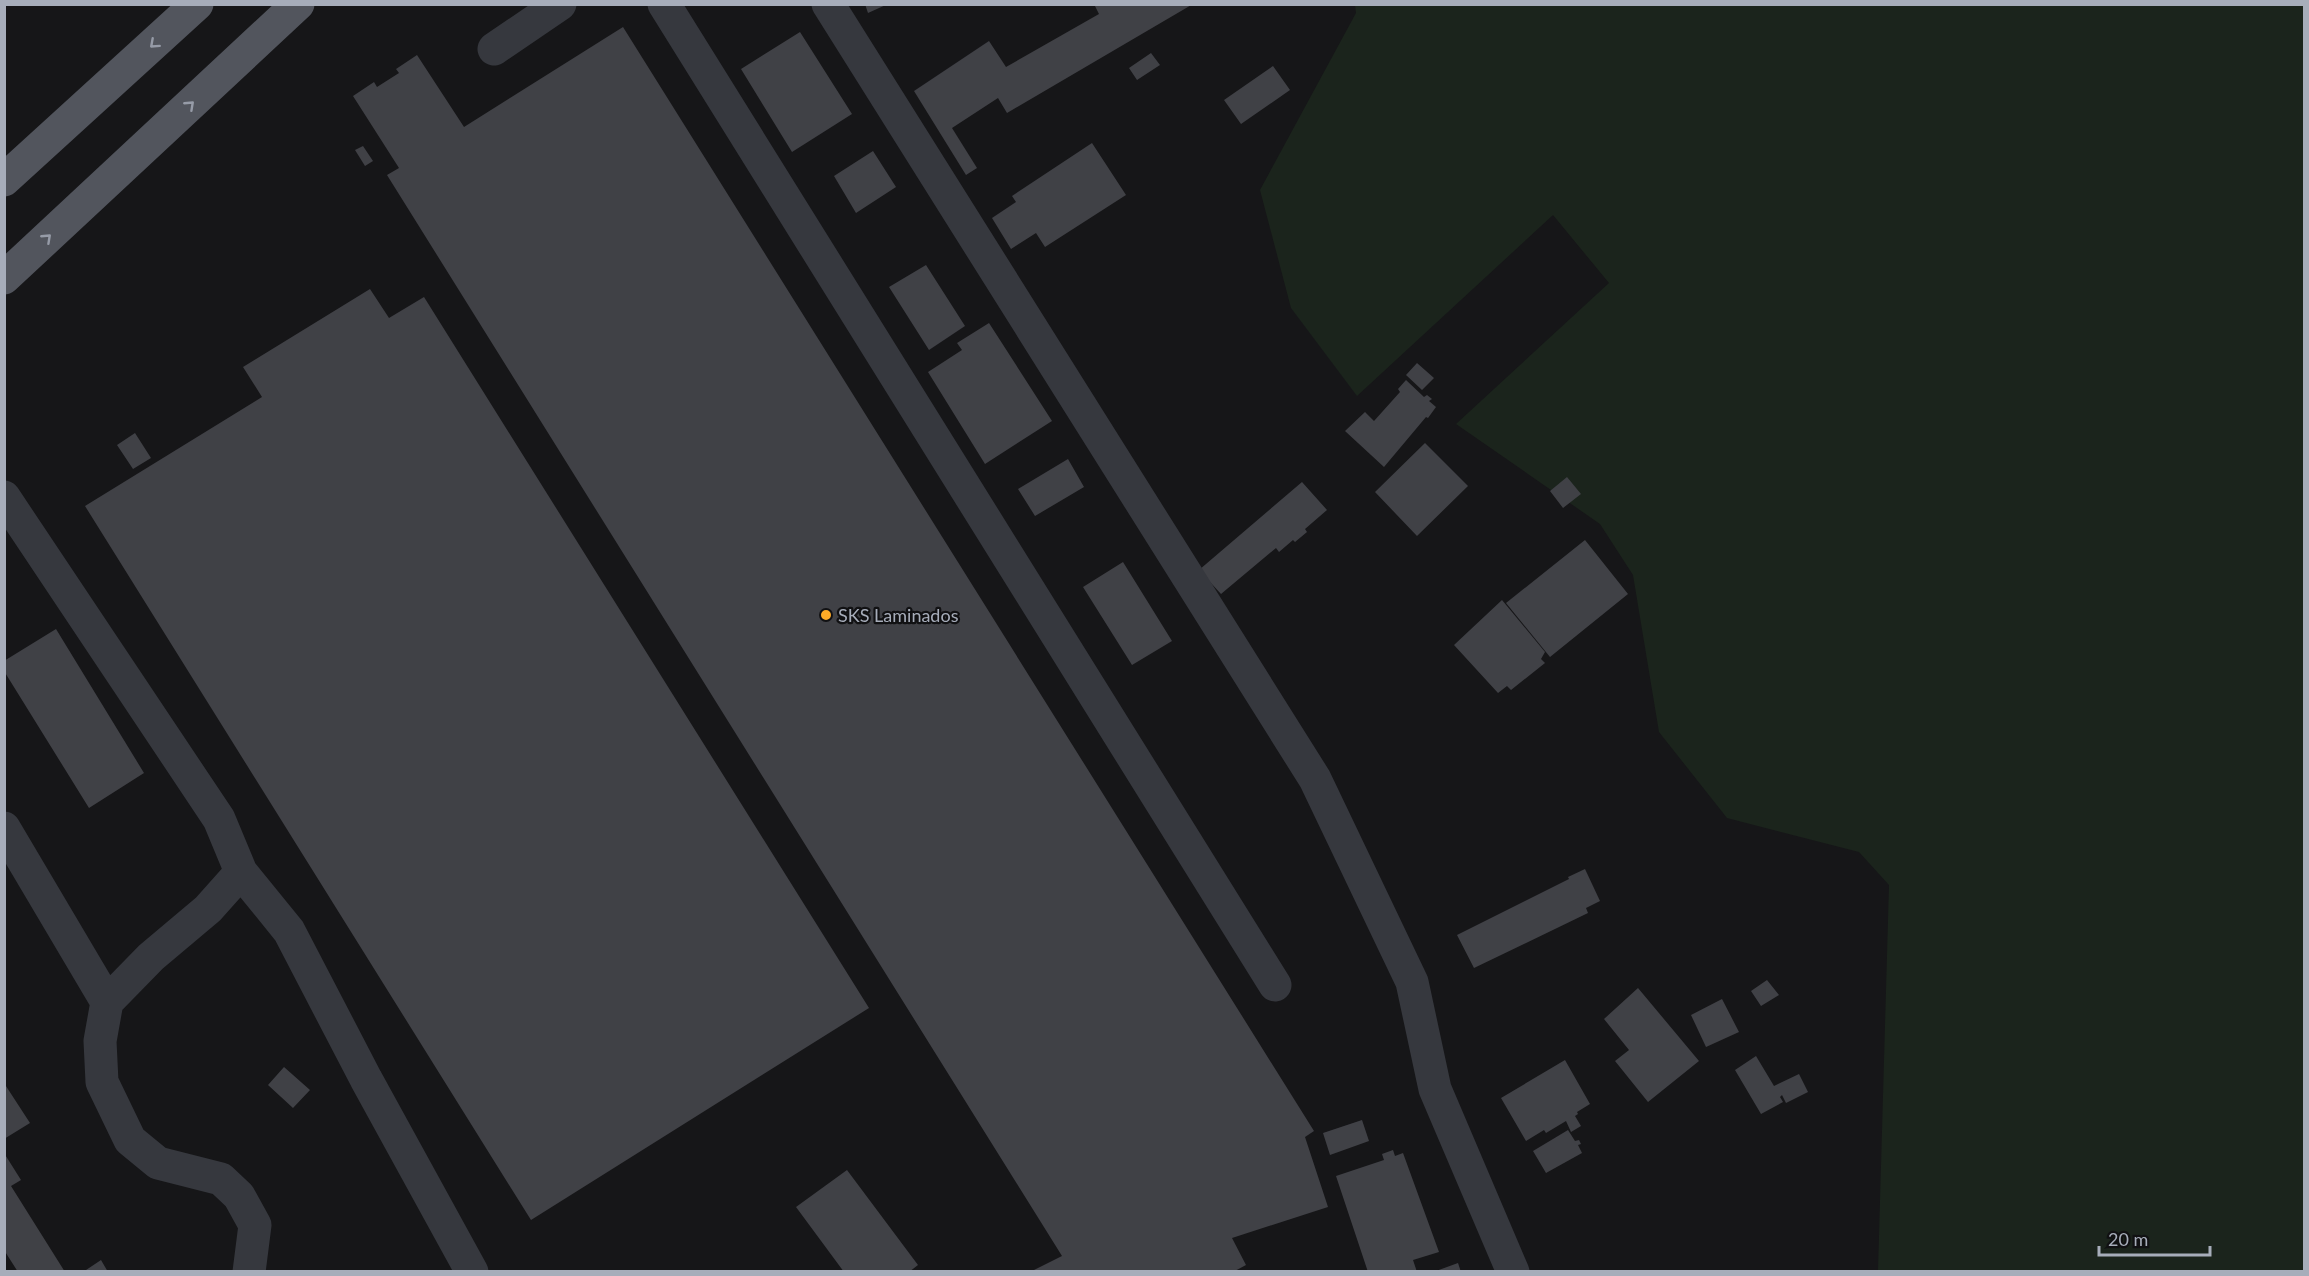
<svg xmlns="http://www.w3.org/2000/svg" width="2309" height="1276" font-family="Lato,sans-serif">
<rect width="100%" height="100%" fill="#161618"/>
<path fill="#1b241c" d="M1355,5H2304V1271H1878L1889,885L1859,852L1727,818L1659,732L1633,575L1600,524L1456,424L1609,283L1553,215L1357,396L1291,308L1260,190L1356,13Z"/>
<path fill="#404146" d="M865,4H888L868,13Z
M1094,4H1193L1007,113L998,98L952,128L977,168L966,175L914,91L989,41L1006,67L1099,14Z
M623,27L1314,1131L1305,1137L1328,1207L1232,1238L1246,1265L1233,1272H1030L1062,1256L387,175L399,168L353,96L374,82L377,87L399,73L396,69L417,55L464,127Z
M800,32L852,114L792,152L741,69Z
M1151,53L1160,65L1137,80L1129,68Z
M1273,66L1290,90L1241,124L1224,100Z
M1092,143L1126,195L1045,247L1036,233L1011,249L992,218L1016,202L1012,196Z
M363,146L373,161L365,166L355,150Z
M873,151L896,187L856,213L834,176Z
M926,265L965,326L929,350L889,287Z
M370,289L389,318L424,297L869,1008L531,1220L85,506L262,397L243,367Z
M989,323L1052,421L985,464L928,372L962,350L957,343Z
M1417,363L1434,378L1422,390L1406,375Z
M1406,380L1424,397L1427,395L1432,399L1429,401L1436,407L1428,418L1426,417L1384,467L1345,431L1365,412L1374,421L1400,392L1398,389Z
M135,433L151,458L133,469L117,445Z
M1425,443L1468,486L1417,536L1375,492Z
M1068,459L1084,487L1035,516L1018,489Z
M1567,477L1581,494L1563,508L1550,491Z
M1302,482L1327,510L1305,529L1307,532L1295,542L1293,540L1279,552L1276,548L1221,594L1199,570Z
M1585,540L1628,594L1550,657L1506,603Z
M1123,562L1172,641L1132,665L1083,587Z
M1502,600L1545,652L1541,659L1545,663L1511,690L1507,686L1498,693L1454,645Z
M56,629L144,773L89,808L4,671V661Z
M1585,869L1600,901L1586,908L1588,913L1474,968L1457,935L1569,879L1568,877Z
M1767,980L1779,995L1761,1006L1751,991Z
M1638,988L1699,1061L1648,1102L1615,1061L1629,1050L1604,1019Z
M1722,999L1739,1032L1706,1047L1691,1015Z
M1756,1056L1774,1086L1799,1074L1808,1092L1786,1103L1782,1095L1780,1097L1783,1102L1761,1114L1735,1070Z
M1565,1060L1590,1104L1577,1112L1578,1114L1575,1116L1581,1126L1571,1132L1566,1121L1546,1133L1544,1130L1526,1141L1501,1098Z
M284,1067L310,1090L293,1108L268,1085Z
M4,1083L30,1123L4,1139Z
M1362,1120L1369,1141L1330,1155L1323,1133Z
M1568,1130L1575,1141L1579,1140L1581,1144L1578,1145L1582,1153L1546,1173L1533,1151Z
M1393,1150L1395,1156L1403,1153L1439,1252L1413,1260L1417,1272H1368L1336,1176L1384,1160L1382,1154Z
M4,1153L21,1180L11,1186L65,1272H18L4,1250Z
M847,1170L918,1265L909,1272H844L796,1207Z
M101,1260L108,1272H83Z
M1458,1263L1461,1272H1436V1271Z"/>
<g fill="none" stroke-linecap="round" stroke-linejoin="round">
<path stroke="#36383e" stroke-width="33" d="M664,4L1275,985
M828,4L1315,779L1412,982L1435,1089L1513,1272
M494,49L560,4
M4,497L219,819L241,872L208,909L151,957L107,1002L100,1041L102,1082L130,1140L158,1163L221,1179L239,1196L255,1225L249,1272
M4,828L107,1002
M241,872L289,931L366,1079L472,1272"/>
<path stroke="#52555d" stroke-width="33" d="M4,180L197,4
M4,278L298,4"/>
</g>
<defs><path id="oneway-chevron" d="M-2-3.5L2.5 0L-2 3.5" fill="none" stroke-width="1.6" stroke-linecap="round" stroke-linejoin="round" transform="scale(1.5)"/></defs>
<g stroke="#969ba7">
<use href="#oneway-chevron" transform="translate(154 44) rotate(138)"/>
<use href="#oneway-chevron" transform="translate(190 105) rotate(-43)"/>
<use href="#oneway-chevron" transform="translate(47 238) rotate(-43)"/>
</g>
<circle fill="#ffab27" stroke="#111113" stroke-width="2" cx="826" cy="615" r="6"/>
<g text-anchor="middle" dominant-baseline="central" stroke-width="4.5" stroke-linejoin="round" paint-order="stroke">
<g font-size="18" fill="#a7adba" stroke="#111113" text-anchor="start">
<text x="838" y="615">SKS Laminados</text>
</g>
</g>
<rect width="2309" height="1276" fill="none" stroke="#a7adba" stroke-width="12"/>
<path d="M2099 1246v9h111v-9" fill="none" stroke="#a7adba" stroke-width="3"/>
<text x="2108" y="1246" font-size="18" fill="#a7adba" stroke="#111113" stroke-width="4.5" paint-order="stroke">20 m</text>
</svg>
